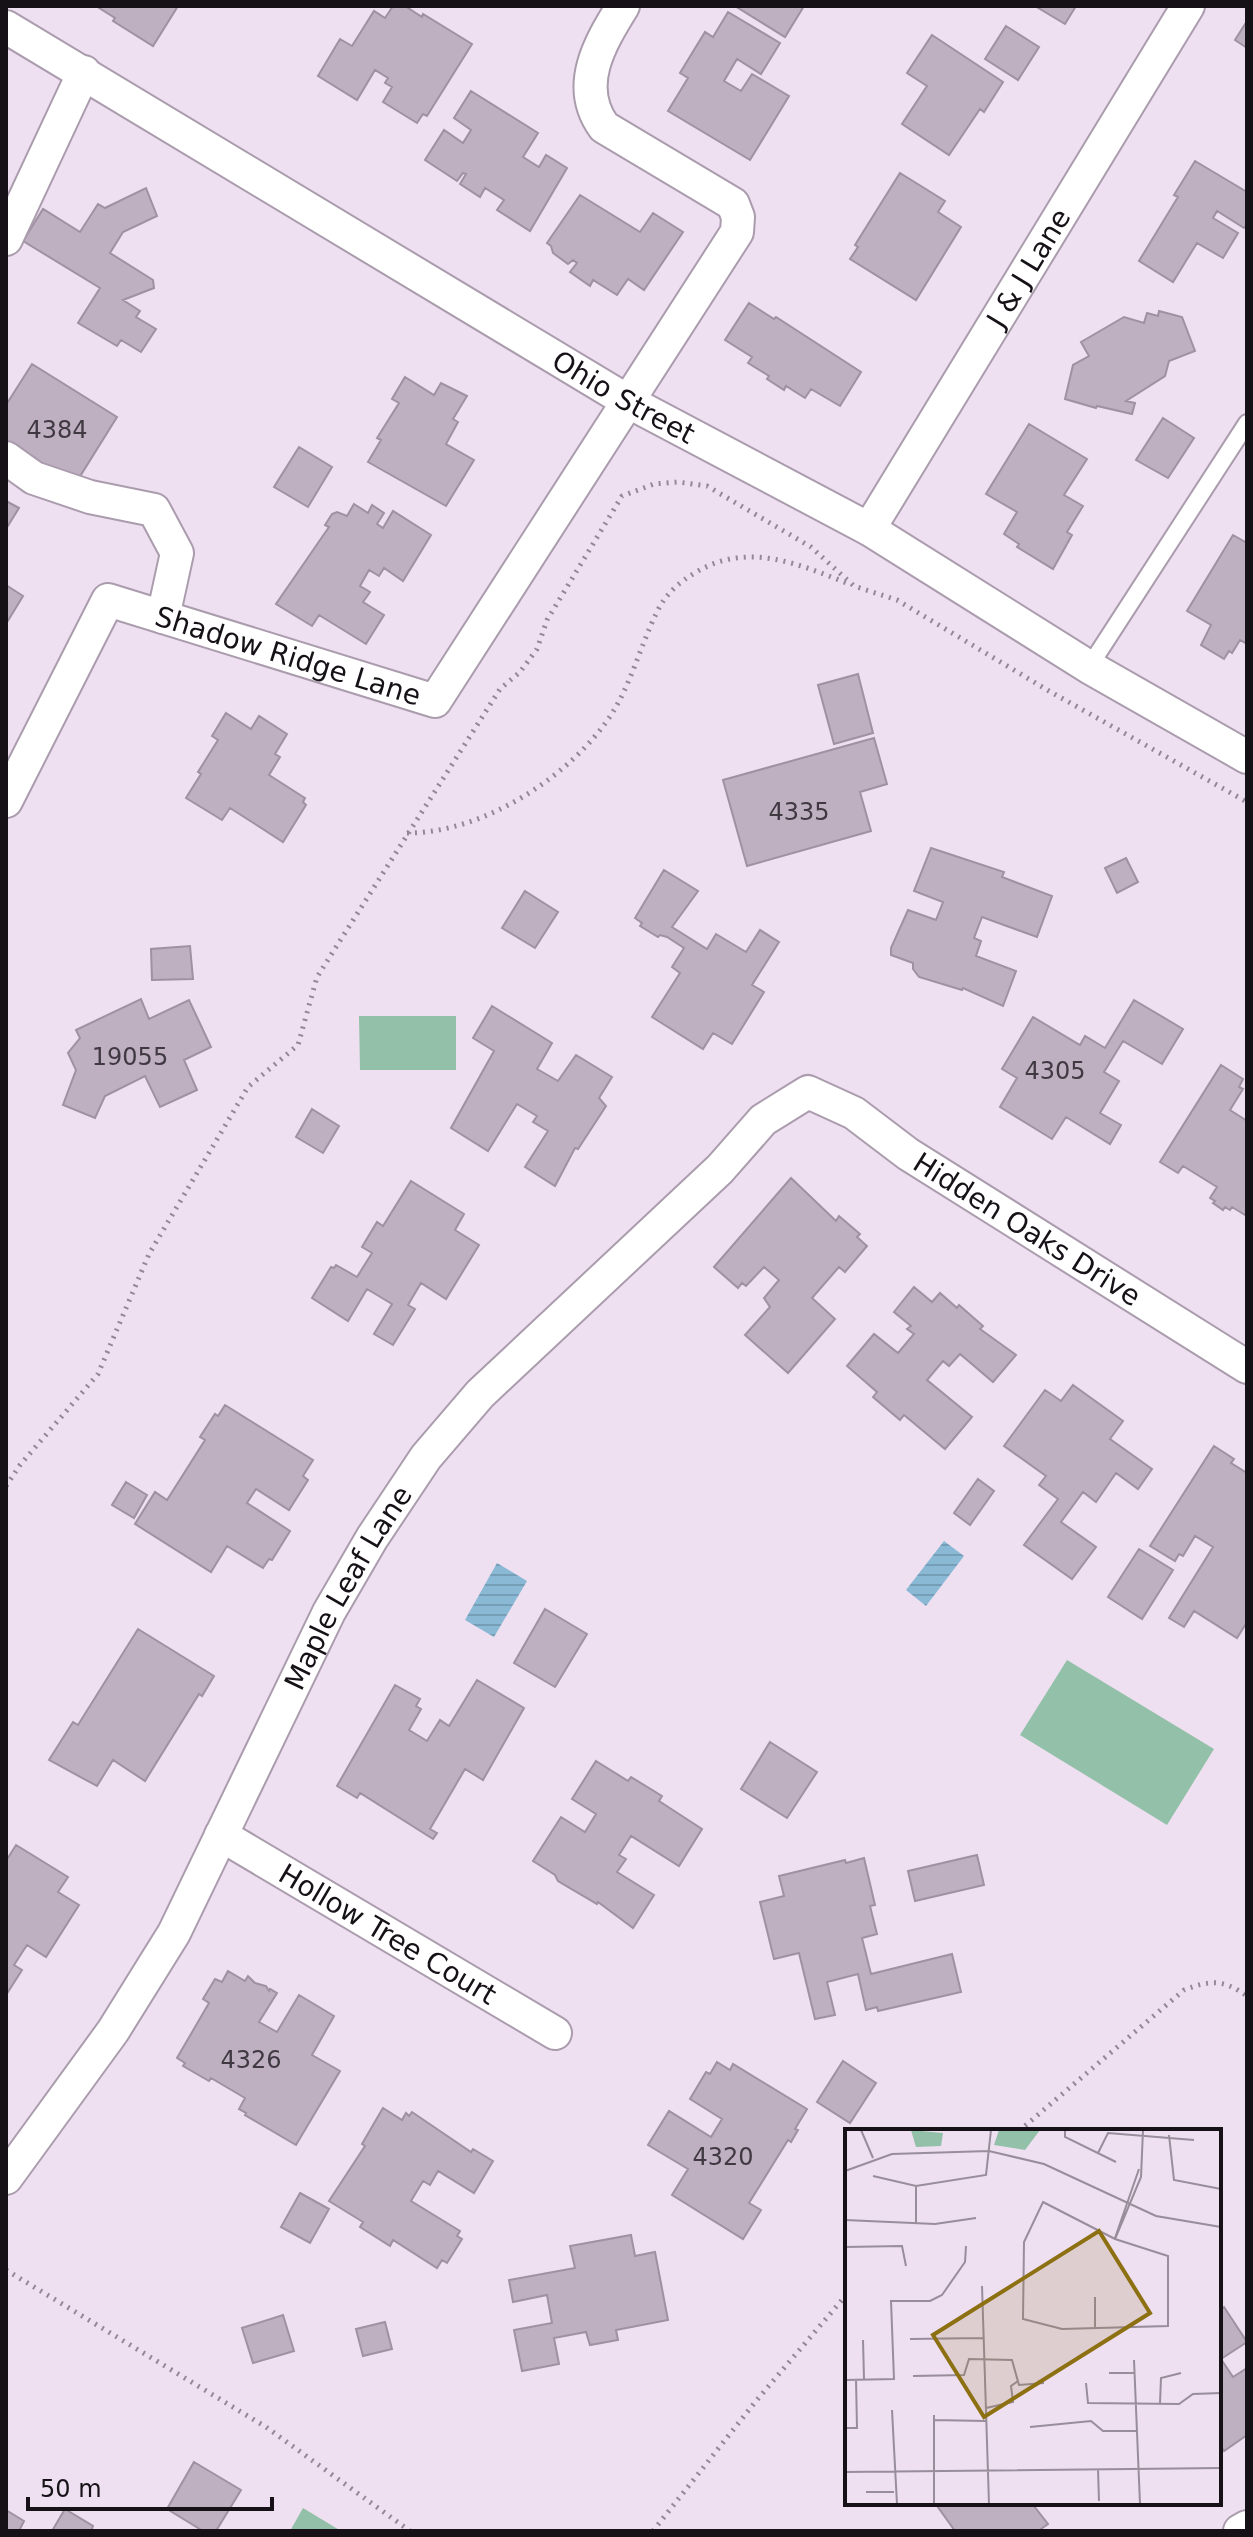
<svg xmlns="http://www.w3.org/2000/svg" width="1253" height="2537" font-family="'DejaVu Sans',sans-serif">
<defs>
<pattern id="water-rules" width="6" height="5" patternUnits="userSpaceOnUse" patternTransform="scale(2)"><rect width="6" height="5" fill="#8ab9d6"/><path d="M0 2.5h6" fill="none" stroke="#769eb7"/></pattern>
</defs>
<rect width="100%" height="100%" fill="#eedff1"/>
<path fill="#93c0a8" d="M456,1016V1070H360L359,1016Z
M1067,1660L1214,1749L1167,1825L1020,1735Z
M303,2508L341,2531H290Z"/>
<path fill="url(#water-rules)" d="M944,1541L964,1556L926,1606L906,1590Z
M497,1563L527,1581L494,1637L465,1620Z"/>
<path fill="#beb0c1" stroke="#9f91a1" stroke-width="2" d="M96,6H178L153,46L113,21L115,18Z
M393,6H405L422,17L423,14L472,44L427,116L423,114L417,123L383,102L392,87L385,83L388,78L375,70L357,100L318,76L340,39L352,46L374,11L385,18Z
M735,6H804L785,37Z
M1035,6H1076L1065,24Z
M728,12L780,43L761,74L737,59L724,81L741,91L752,74L789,96L750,160L668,111L688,78L680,73L705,32L713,37Z
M1247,21V48L1235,40Z
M1006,26L1039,47L1018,80L985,59Z
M932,35L1003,82L984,112L980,109L949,155L902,124L927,86L907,73Z
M471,91L538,133L523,157L539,167L546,155L567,168L530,231L497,210L504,200L485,188L480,197L460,184L466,174L463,173L457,181L425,160L444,130L463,143L471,130L454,118Z
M1195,161L1247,192V224L1244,228L1217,211L1213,218L1238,233L1223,258L1197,243L1173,282L1139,261L1178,197L1174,195Z
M900,173L945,201L938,212L961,227L916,300L850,259L858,247L855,245Z
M146,188L157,216L123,232L110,253L153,280L154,288L123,300L140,311L136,317L156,329L141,352L121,340L117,346L78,323L100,288L23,241L43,209L80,232L98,204L105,208Z
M580,195L640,232L653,213L683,232L644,290L628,279L617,295L593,280L590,286L570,272L577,263L573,260L568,264L553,253L551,246L547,243Z
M749,303L774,319L776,317L861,372L840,406L811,389L805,398L786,386L784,390L767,379L769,376L748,363L752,357L725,340Z
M1159,311L1182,317L1195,351L1169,361L1165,376L1126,401L1135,403L1132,414L1097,406L1096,408L1065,399L1073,365L1089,356L1081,342L1124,317L1144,323L1147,313L1158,316Z
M32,364L117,417L74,486L6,443V405Z
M405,377L434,395L441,383L467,396L453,419L458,422L446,444L474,460L446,506L368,462L381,440L377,438L399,403L392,399Z
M1163,418L1194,438L1168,478L1136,460Z
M1029,424L1087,459L1064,495L1083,506L1067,532L1072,535L1053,569L1017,547L1019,544L1004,534L1017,512L986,494Z
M299,447L332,467L308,507L274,487Z
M6,501L19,508L6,529Z
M354,504L368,513L372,505L384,513L377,524L383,528L393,511L431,535L403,581L384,568L379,576L369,570L360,586L370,592L363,602L384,615L366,644L319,615L312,626L276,604L329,527L325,525L332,514L337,512L347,516Z
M1233,535L1247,543V644L1240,640L1232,653L1229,651L1224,659L1201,645L1211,625L1187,611Z
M6,585L23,596L6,624Z
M858,674L873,733L834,744L818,685Z
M226,713L251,729L259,716L287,734L275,754L280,757L269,775L305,798L303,802L306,805L283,842L230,808L222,820L186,798L201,774L198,772L218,740L212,736Z
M874,738L887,784L860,792L871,831L747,866L723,780Z
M931,848L1004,872L1002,877L1052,896L1037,937L982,917L974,938L981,941L976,956L1016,971L1003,1006L963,988L962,990L919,977L913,969V963L891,955V948L908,910L936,920L943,902L914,891Z
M1126,858L1138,882L1117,893L1105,868Z
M664,870L698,891L672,927L707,949L716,934L746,952L760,930L779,942L752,985L764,992L732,1044L713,1033L703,1049L652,1017L680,973L672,967L684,948L667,937L660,935L658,937L640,926L642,923L635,918Z
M525,891L558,912L535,948L502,928Z
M190,946L193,979L152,980L151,949Z
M141,999L149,1019L189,1000L211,1047L184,1060L197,1090L160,1107L145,1076L105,1096L95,1118L63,1105L76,1070L68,1053L80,1038L76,1030Z
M1134,1000L1183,1029L1162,1064L1123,1041L1104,1072L1119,1081L1100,1113L1121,1125L1110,1144L1066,1117L1052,1139L1000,1107L1017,1078L1002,1069L1033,1017L1080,1045L1085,1036L1105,1048Z
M492,1006L552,1043L537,1069L558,1081L576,1055L612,1077L599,1098L606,1106L578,1149L575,1148L555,1186L525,1167L548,1131L533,1122L537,1116L517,1104L488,1151L451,1128L494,1051L473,1038Z
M1221,1065L1243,1079L1239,1087L1243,1089L1230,1110L1247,1121V1212L1245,1215L1232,1207L1230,1210L1225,1207L1223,1210L1213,1203L1215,1201L1210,1198L1217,1187L1183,1166L1178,1173L1160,1162Z
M312,1109L339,1126L323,1153L296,1137Z
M791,1178L836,1221L839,1216L860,1234L857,1237L867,1246L845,1272L839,1267L812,1298L835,1319L788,1373L745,1335L770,1307L764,1298L779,1280L764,1267L746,1286L742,1283L738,1288L714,1267Z
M411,1181L464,1214L455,1230L479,1245L446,1299L421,1283L408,1305L415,1309L393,1345L374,1334L392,1304L367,1289L348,1321L312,1298L331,1267L334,1268L336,1265L357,1277L372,1253L362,1247L377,1222L383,1226Z
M914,1287L932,1302L940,1293L957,1308L959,1305L983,1326L980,1329L1016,1355L993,1382L960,1354L949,1366L943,1361L927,1380L972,1417L945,1449L904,1415L900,1420L873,1397L877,1392L847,1366L874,1334L898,1353L914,1334L907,1329L911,1326L894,1312Z
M1073,1385L1123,1421L1110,1439L1152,1469L1138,1489L1116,1473L1096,1502L1083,1492L1061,1522L1096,1547L1072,1579L1024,1545L1058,1499L1039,1485L1046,1476L1004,1446L1045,1390L1061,1401Z
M225,1405L313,1460L303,1476L308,1480L289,1510L256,1489L247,1503L290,1531L272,1560L269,1559L263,1568L227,1546L211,1572L135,1524L155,1492L167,1500L205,1440L200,1437L215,1414L218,1416Z
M1214,1446L1234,1459L1231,1463L1247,1473V1622L1237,1638L1194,1611L1184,1627L1169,1618L1213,1547L1195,1536L1183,1556L1179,1554L1175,1561L1150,1546Z
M978,1479L994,1491L970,1525L954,1513Z
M126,1482L147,1495L134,1518L112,1505Z
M1139,1549L1173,1570L1142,1619L1108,1597Z
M545,1609L587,1634L555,1687L514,1663Z
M138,1629L214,1676L202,1696L199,1694L145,1781L113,1760L97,1786L49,1760L73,1722L78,1725Z
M477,1680L524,1708L483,1780L465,1769L430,1829L437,1833L433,1839L360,1793L357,1798L337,1786L395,1685L420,1699L416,1706L421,1709L409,1730L427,1741L440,1720L449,1726Z
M770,1742L817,1772L787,1818L741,1789Z
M596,1761L628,1781L631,1777L662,1796L659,1801L702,1829L679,1866L631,1836L619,1855L626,1859L617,1872L654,1895L633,1928L598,1902L597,1904L558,1881L555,1875L533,1861L561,1817L585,1832L596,1814L572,1799Z
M16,1845L68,1877L58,1892L79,1905L46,1957L27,1945L14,1965L22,1970L6,1995V1861Z
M977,1855L984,1885L915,1901L908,1871Z
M864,1858L875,1905L870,1906L877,1934L862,1938L871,1974L952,1954L961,1992L878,2011L877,2007L866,2010L858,1974L827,1982L835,2015L815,2019L799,1953L774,1959L760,1902L784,1896L779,1876L845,1860L846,1863Z
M228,1971L245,1981L248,1976L255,1983L266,1986L269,1991L270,1989L277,1993L259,2022L277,2032L299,1995L334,2016L312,2055L340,2071L296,2145L245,2115L246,2113L239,2109L245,2098L211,2078L209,2081L183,2066L185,2063L177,2058L209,2003L203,1999L215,1979L222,1982Z
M843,2061L876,2083L850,2123L817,2102Z
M717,2062L730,2070L733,2064L807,2109L795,2129L798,2130L791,2142L788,2140L749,2203L761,2210L743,2239L672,2195L688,2169L648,2145L669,2111L711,2137L722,2119L690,2099L706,2072L710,2074Z
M383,2108L402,2120L406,2113L409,2116L412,2112L471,2152L473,2149L493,2161L474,2193L438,2171L430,2185L423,2181L411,2201L460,2231L457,2236L462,2239L447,2263L442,2260L437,2268L393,2240L390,2246L360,2227L363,2222L329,2201L365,2146L362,2144Z
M300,2193L329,2209L310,2243L281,2227Z
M631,2235L635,2256L655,2252L668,2320L616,2330L618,2340L590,2345L586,2332L554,2338L559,2364L522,2371L514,2330L552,2323L547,2295L513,2302L509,2280L575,2268L570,2246Z
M1224,2307L1247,2342L1221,2359L1233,2377L1247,2368V2435L1224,2451L1222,2448L1219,2450V2310Z
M283,2315L294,2351L253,2363L242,2328Z
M385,2322L392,2349L363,2356L356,2329Z
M194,2462L241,2490L216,2531H203L167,2509Z
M935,2503H1038L1034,2506L1048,2524L1038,2531H955Z
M65,2509L93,2526L91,2531H52Z
M6,2510L24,2521L19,2531H6Z"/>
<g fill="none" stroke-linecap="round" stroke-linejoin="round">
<g stroke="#aa9cad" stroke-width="20">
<path id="service" d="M1089,667L1247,423"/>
</g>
<g stroke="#aa9cad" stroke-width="36">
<g id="minor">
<path id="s1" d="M6,27L629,402L869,529L1089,667L1247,757"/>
<path d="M6,239L84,72"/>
<path d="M6,458L34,478L90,497L154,510L177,553L163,617"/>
<path id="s2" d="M869,529L1188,6"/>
<path id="s3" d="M6,801L108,600L435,701L737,232L738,217L733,204L604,127C574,86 600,43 623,6"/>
<path id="s4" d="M221,1835L555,2033"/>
<path id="s5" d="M6,2178L113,2031L174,1933L329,1612L372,1538L426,1457L480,1394L720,1169L763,1120L808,1092L854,1113L908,1154L1247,1367"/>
<path d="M1240,2531L1247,2527"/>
</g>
</g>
<path stroke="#938895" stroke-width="5" stroke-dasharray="2 6" stroke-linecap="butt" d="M407,833C483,833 570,777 611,715C631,684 640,647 656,614C665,594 679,582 698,571C749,542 799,564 849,584
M6,1486L20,1465L98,1374L149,1254L248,1087L298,1045L317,977L500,689L520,672L537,649L547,620L622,496L654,484L678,482L707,486L811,547L854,586L897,600L1049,691L1247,802
M1019,2131L1184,1990C1210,1980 1223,1979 1247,1996
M6,2270L266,2427L410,2531
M653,2531L756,2401L847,2294"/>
<use href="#service" stroke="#fff" stroke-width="16"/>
<use href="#minor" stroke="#fff" stroke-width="32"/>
</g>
<g text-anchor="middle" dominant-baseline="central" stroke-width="6" stroke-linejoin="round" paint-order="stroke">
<g font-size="24" fill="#403942">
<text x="57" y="430">4384</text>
<text x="799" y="812">4335</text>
<text x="130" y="1057">19055</text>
<text x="1055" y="1071">4305</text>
<text x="251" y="2060">4326</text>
<text x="723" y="2157">4320</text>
</g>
<g font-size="28" fill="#161117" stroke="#eedff1">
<text stroke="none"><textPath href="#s2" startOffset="306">J &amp; J Lane</textPath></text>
<text stroke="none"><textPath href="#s1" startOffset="720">Ohio Street</textPath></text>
<text stroke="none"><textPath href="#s3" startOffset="414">Shadow Ridge Lane</textPath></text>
<text stroke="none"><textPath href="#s5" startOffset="1626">Hidden Oaks Drive</textPath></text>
<text stroke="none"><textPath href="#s5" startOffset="684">Maple Leaf Lane</textPath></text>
<text stroke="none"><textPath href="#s4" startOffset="194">Hollow Tree Court</textPath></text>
</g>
</g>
<g transform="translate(845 2129)">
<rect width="376" height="376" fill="#eedff1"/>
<path d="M66,1L98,4L96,17L71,18ZM154,1H195L180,21L149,16Z" fill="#93c0a8"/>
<path fill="none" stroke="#988d9a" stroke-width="2" d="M16,1L28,29M220,1V8L271,33M324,6L329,51L376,60M253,24L263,4L349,11M0,42L47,25L144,22L199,35L311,87L376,98M28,47L71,57L141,46L146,1M198,73L270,110L323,127V197L217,200L178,190L179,113ZM0,91L90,95L131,89M71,95V57M270,109L294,40M270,110L296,48L298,1M0,118L57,117L61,137M137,157L144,375M250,168V198M65,210L138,209M18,211L19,250M289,231L295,375M264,244H290M68,247L119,246L124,230L167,231L174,256L199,254M0,251L49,250L46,172H85L97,166L120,133L121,117M241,254L243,274L334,275L348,265L376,264M315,274L316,249L336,244M141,279L168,273L166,257L173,252M47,281L52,375M89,286V375M89,291L141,292M185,298L246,292L258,302H292M0,299H12L11,250M253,340L254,372M0,343L376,339M21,363H49"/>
<path fill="#8c7012" fill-opacity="0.15" stroke="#8c7012" stroke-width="4" d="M254,102L305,184L139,288L88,206Z"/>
<rect width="376" height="376" fill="none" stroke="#161117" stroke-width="4"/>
</g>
<rect width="1253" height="2537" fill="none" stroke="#161117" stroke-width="16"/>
<path d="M28 2497v12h244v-12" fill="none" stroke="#161117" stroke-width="4"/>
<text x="40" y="2497" font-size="24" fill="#161117" stroke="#eedff1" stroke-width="6" paint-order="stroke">50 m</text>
</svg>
